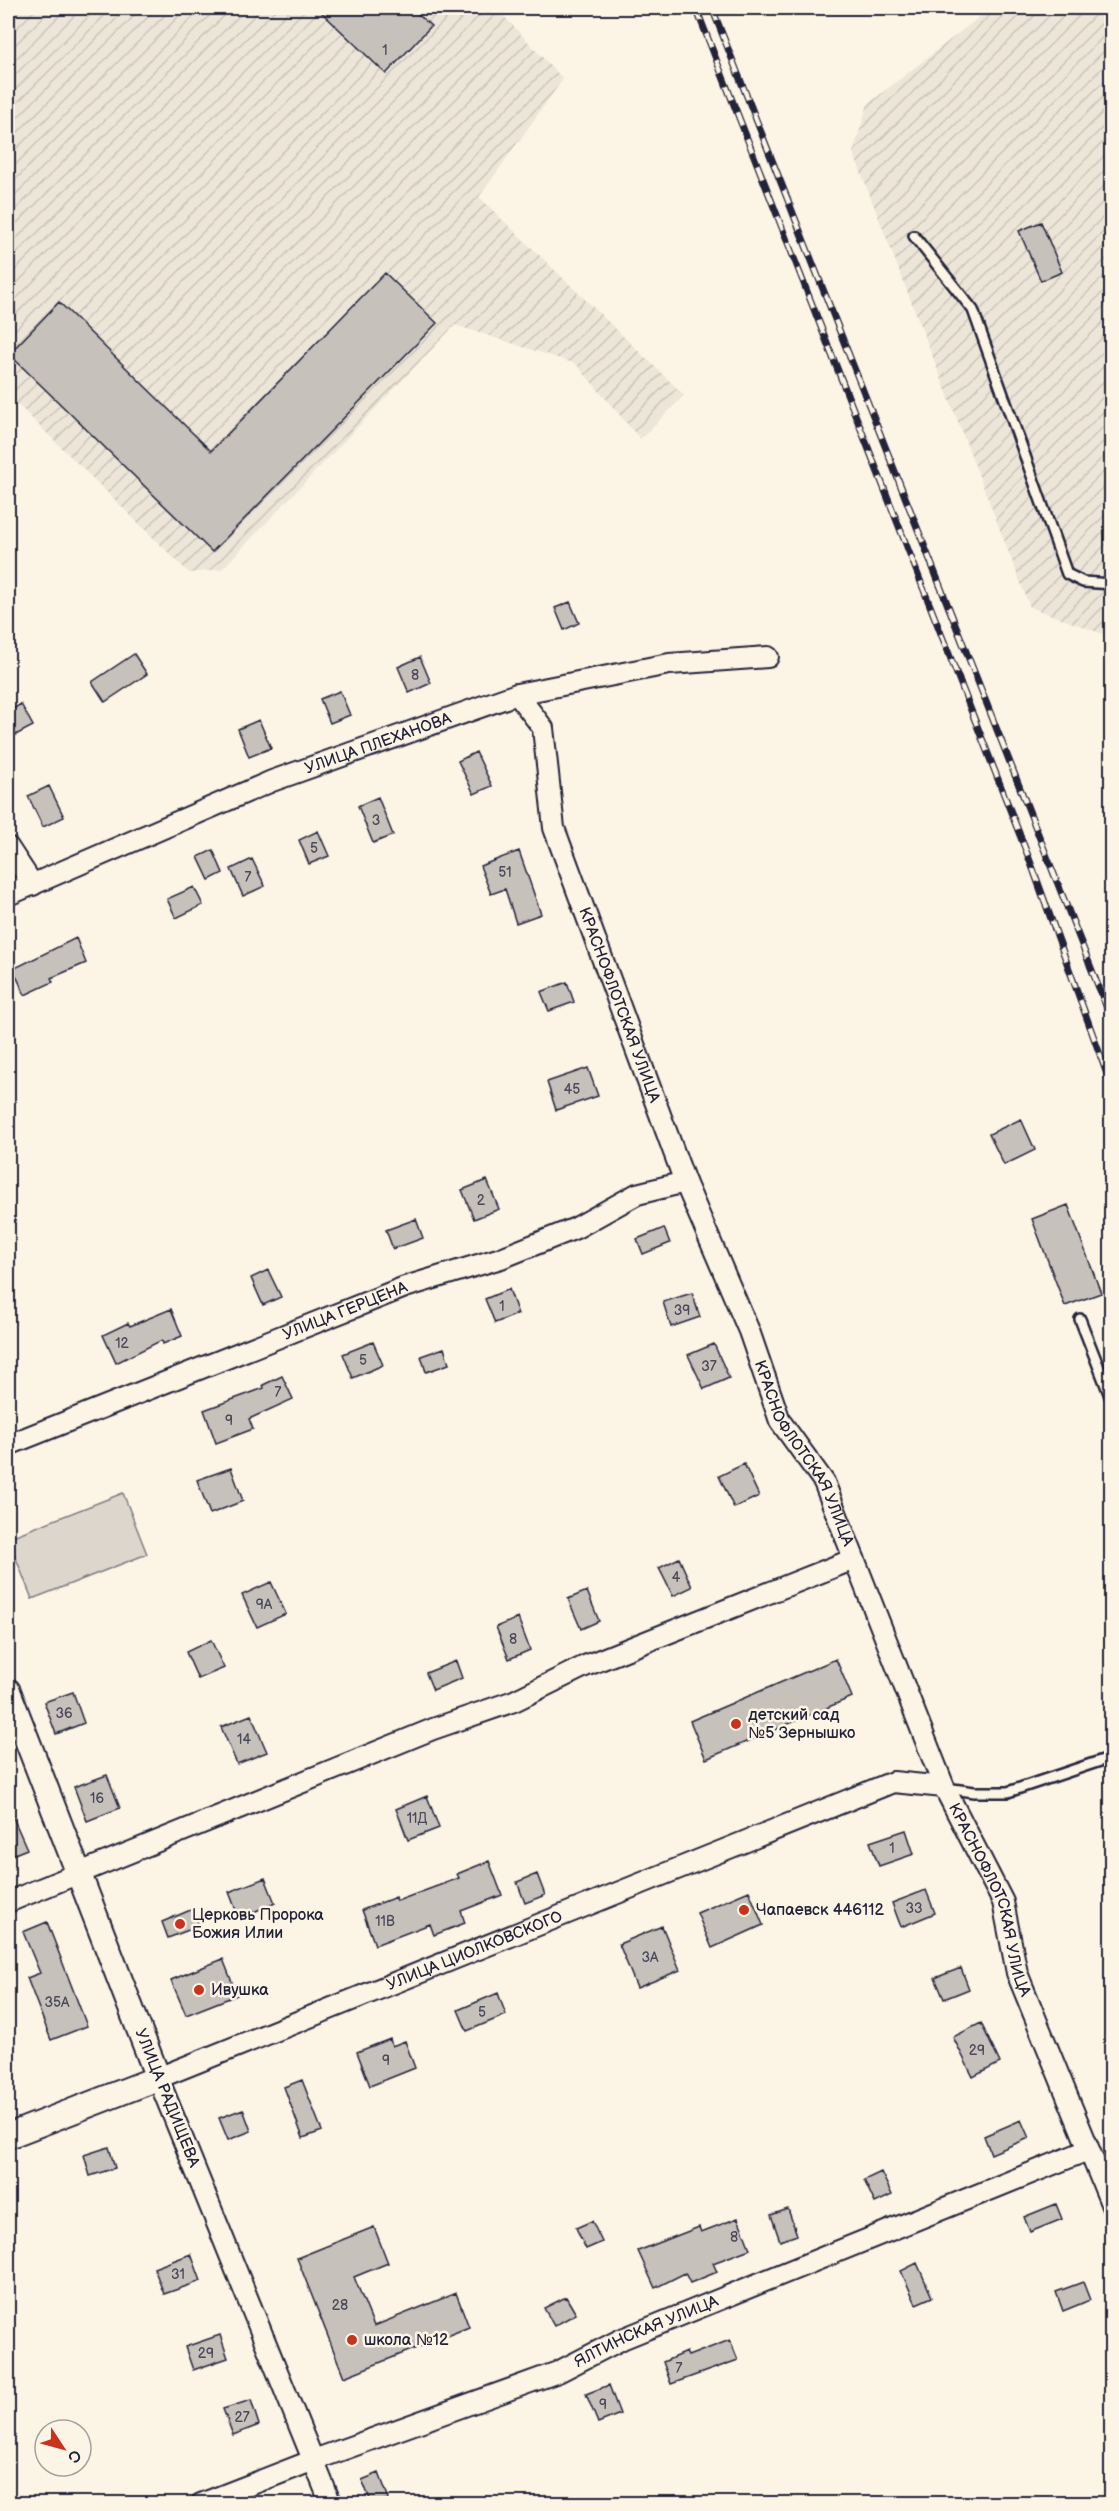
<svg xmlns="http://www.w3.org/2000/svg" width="1119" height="2511" font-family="'Balsamiq Sans',sans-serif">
<defs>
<pattern id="industrial-furrows" width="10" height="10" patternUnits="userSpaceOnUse" patternTransform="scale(1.5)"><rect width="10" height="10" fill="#ece5d8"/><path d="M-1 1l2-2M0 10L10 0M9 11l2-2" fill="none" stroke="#cac4ba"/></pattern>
</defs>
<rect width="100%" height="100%" fill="#fcf5e5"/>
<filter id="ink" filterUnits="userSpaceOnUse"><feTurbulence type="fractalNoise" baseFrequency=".0167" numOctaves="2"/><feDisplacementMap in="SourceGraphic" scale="12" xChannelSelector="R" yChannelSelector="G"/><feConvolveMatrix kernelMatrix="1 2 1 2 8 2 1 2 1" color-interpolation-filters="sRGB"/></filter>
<g filter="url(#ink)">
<path fill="url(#industrial-furrows)" d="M8,8H496L563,79L479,197L684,395L640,439L576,364L455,325L222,569L189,573L8,395Z
M991,8H1111V637L1030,607L853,152L868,104Z"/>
<path fill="#dcd6cc" stroke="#7f7c84" stroke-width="1.5" d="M123,1493L147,1554L32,1599L8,1538Z"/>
<path fill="#c6c1bb" stroke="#22223b" stroke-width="1.5" d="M317,8H411L431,26L386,74Z
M1041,222L1062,272L1041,281L1019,231Z
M385,273L437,323L212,552L9,354L59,302L211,451Z
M570,602L579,623L564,630L555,608Z
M134,654L147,674L105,702L92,682Z
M420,657L431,683L409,693L398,667Z
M340,691L350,715L330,723L320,699Z
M21,704L33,726L8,739V712Z
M259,720L271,748L249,757L238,729Z
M476,752L492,786L474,794L458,761Z
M49,786L64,817L43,827L28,796Z
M378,797L393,835L373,843L358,806Z
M318,831L329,856L309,864L299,840Z
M213,850L223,873L209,880L198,857Z
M519,851L541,914L516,923L505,889L491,894L480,866Z
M252,859L265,886L243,896L231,869Z
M194,887L203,905L176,918L167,899Z
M76,938L86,963L51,978L53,982L25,995L13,969Z
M567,982L574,1002L549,1011L541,992Z
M588,1068L598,1096L556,1110L547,1082Z
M1021,1119L1035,1150L1004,1165L989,1134Z
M487,1180L499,1209L474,1219L462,1190Z
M1068,1205L1101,1293L1065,1306L1032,1219Z
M416,1219L423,1238L393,1249L386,1230Z
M664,1228L670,1243L643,1254L637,1239Z
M268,1270L281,1297L263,1305L251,1278Z
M509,1289L518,1314L495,1323L485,1299Z
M692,1293L700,1317L671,1327L663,1302Z
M171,1309L182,1336L163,1344L162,1340L116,1363L103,1335L128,1323L130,1326Z
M373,1342L383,1365L353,1378L343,1354Z
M714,1344L729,1378L704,1389L688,1355Z
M444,1348L449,1364L426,1372L421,1356Z
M282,1376L293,1399L249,1419L253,1429L216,1443L204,1410L264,1388L263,1385Z
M744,1464L759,1496L734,1508L719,1476Z
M231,1468L243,1501L210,1514L197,1480Z
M679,1558L692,1587L673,1596L659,1568Z
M271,1582L286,1614L257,1627L242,1595Z
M587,1591L599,1621L581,1629L568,1599Z
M518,1618L530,1650L509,1659L496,1627Z
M211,1640L224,1668L198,1679L186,1652Z
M836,1659L852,1697L706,1759L690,1721Z
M456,1661L462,1678L433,1690L426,1673Z
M73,1692L84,1723L56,1734L44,1702Z
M251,1715L267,1752L237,1764L221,1727Z
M107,1775L120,1808L87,1821L74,1787Z
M427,1796L439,1828L408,1840L396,1809Z
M8,1806L27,1849L12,1855L8,1845Z
M906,1830L914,1854L879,1866L870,1842Z
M489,1861L502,1895L461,1911L465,1923L434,1935L430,1924L375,1945L362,1910L396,1897L397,1901L459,1878L457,1874Z
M537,1874L545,1895L525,1903L517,1882Z
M265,1878L275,1903L239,1918L229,1892Z
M926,1890L935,1913L901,1927L892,1903Z
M749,1891L763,1925L712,1948L697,1913Z
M193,1909L199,1926L168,1938L162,1922Z
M47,1922L87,2026L51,2040L27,1978L40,1973L23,1932Z
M662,1926L680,1970L637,1988L619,1944Z
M223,1959L237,1995L186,2015L171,1980Z
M961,1968L969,1989L944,1999L935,1978Z
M498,1993L506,2015L467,2031L458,2010Z
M981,2023L1000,2063L973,2077L953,2037Z
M390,2039L392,2046L405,2041L415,2068L370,2086L357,2052Z
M302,2080L322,2131L303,2138L284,2087Z
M243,2109L251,2131L228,2140L219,2118Z
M1021,2120L1029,2138L991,2154L984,2136Z
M109,2147L115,2168L90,2176L84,2155Z
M881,2172L892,2195L875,2203L864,2180Z
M1056,2204L1062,2219L1030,2232L1024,2217Z
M788,2209L797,2235L780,2241L771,2215Z
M738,2218L750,2249L713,2263L717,2272L690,2283L685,2273L655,2288L638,2251L699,2227L701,2232Z
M592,2221L602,2242L586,2249L576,2228Z
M374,2227L388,2263L354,2277L374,2326L456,2293L469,2327L344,2377L297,2258Z
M191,2254L201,2281L164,2294L154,2268Z
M917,2263L932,2297L916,2304L901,2271Z
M1083,2282L1090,2300L1063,2311L1056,2292Z
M566,2297L576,2314L554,2326L544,2308Z
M220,2335L228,2358L193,2370L185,2347Z
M730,2340L738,2360L671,2384L663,2362L686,2352L688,2356Z
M609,2385L620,2414L598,2423L586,2394Z
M251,2400L259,2425L233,2435L223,2409Z
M379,2473L389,2499L372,2504L362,2480Z"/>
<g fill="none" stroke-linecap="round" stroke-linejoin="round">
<g stroke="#22223b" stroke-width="14">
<path id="service" d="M914,236L973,310L1067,574L1083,582L1112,584
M1080,1319L1112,1401
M946,1788L974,1792H1008L1112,1757"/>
</g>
<g stroke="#22223b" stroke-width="24">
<g id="minor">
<path id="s1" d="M517,694L543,728L554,828L685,1182L749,1331L780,1421L824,1482L944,1787L1003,1902L1017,1973L1112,2206"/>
<path d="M8,847L33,885"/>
<path id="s2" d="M8,895L272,781L517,694L669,664L768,657"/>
<path id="s3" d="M8,1445L405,1287L501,1258L576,1228L637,1194L685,1182"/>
<path d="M8,1902L433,1729L514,1701L585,1666L854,1559"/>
<path id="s4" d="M201,2504L314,2460L558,2372L622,2339L1088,2150"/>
<path id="s5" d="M331,2504L158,2078L893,1782L944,1787"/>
</g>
</g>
<g stroke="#22223b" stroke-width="28">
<path id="tertiary" d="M8,1691L158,2078L8,2136"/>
</g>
<use href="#service" stroke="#fcf5e5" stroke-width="9"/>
<use href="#minor" stroke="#fcf5e5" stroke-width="20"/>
<use href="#tertiary" stroke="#fcf5e5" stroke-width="24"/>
<g stroke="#22223b" stroke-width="7">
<path id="rail" d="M696,8L1032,866L1112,1088
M712,8L1112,1021"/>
</g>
<use href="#rail" stroke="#fcf5e5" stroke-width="4.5" stroke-dasharray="14" stroke-linecap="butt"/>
</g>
</g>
<g fill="#c8321e" stroke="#fcf5e5" stroke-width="2">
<circle cx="736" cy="1724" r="6"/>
<circle cx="744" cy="1910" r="6"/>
<circle cx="180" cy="1924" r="6"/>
<circle cx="199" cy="1990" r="6"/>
<circle cx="352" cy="2340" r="6"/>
</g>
<g text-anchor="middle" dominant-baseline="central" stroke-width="5" stroke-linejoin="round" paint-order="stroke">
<g font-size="14" fill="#4b4a5b">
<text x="385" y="50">1</text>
<text x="415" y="675">8</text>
<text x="376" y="820">3</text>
<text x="314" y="848">5</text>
<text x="505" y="872">51</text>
<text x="248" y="877">7</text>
<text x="572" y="1089">45</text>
<text x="481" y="1200">2</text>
<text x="502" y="1306">1</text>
<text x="682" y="1310">39</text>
<text x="122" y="1343">12</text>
<text x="363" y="1360">5</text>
<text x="709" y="1366">37</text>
<text x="278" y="1392">7</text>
<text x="229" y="1420">9</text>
<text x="676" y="1577">4</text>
<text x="264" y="1604">9А</text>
<text x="513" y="1639">8</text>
<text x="64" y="1713">36</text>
<text x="244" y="1739">14</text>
<text x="97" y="1798">16</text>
<text x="417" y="1818">11Д</text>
<text x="892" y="1848">1</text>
<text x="914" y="1908">33</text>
<text x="385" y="1921">11В</text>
<text x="650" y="1957">3А</text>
<text x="57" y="2002">35А</text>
<text x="482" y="2012">5</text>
<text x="977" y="2050">29</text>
<text x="386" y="2060">9</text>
<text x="734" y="2237">8</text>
<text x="178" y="2274">31</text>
<text x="340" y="2305">28</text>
<text x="206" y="2353">29</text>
<text x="679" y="2368">7</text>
<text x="603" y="2404">9</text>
<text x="242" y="2417">27</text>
</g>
<g font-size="16" fill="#22223b" stroke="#fcf5e5">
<text stroke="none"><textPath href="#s2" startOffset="400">УЛИЦА ПЛЕХАНОВА</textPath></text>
<text stroke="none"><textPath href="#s1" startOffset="332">КРАСНОФЛОТСКАЯ УЛИЦА</textPath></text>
<text stroke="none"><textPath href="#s3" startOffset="363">УЛИЦА ГЕРЦЕНА</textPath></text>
<text stroke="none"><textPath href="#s1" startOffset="818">КРАСНОФЛОТСКАЯ УЛИЦА</textPath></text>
<text stroke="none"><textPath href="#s1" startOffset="1304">КРАСНОФЛОТСКАЯ УЛИЦА</textPath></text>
<text stroke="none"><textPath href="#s5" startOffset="801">УЛИЦА ЦИОЛКОВСКОГО</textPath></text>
<text transform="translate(167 2098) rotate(68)">УЛИЦА РАДИЩЕВА</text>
<text stroke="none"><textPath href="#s4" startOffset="478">ЯЛТИНСКАЯ УЛИЦА</textPath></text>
</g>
<g font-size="16" fill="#22223b" stroke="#fcf5e5" text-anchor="start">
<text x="748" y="1715">детский сад<tspan x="748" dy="18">№5 Зернышко</tspan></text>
<text x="756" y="1910">Чапаевск 446112</text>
<text x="192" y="1915">Церковь Пророка<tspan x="192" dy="18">Божия Илии</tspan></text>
<text x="211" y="1990">Ивушка</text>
<text x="364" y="2340">школа №12</text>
</g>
</g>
<rect width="1119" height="2511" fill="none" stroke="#fcf5e5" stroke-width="30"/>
<rect x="15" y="15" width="1089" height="2481" fill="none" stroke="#22223b" stroke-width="2" filter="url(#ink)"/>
<g transform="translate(63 2448) rotate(126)"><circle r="28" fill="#fcf5e5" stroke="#a5a1a1" stroke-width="1.5"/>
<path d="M0-4.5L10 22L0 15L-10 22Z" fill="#c8321e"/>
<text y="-9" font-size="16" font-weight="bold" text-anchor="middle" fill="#22223b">С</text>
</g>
</svg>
